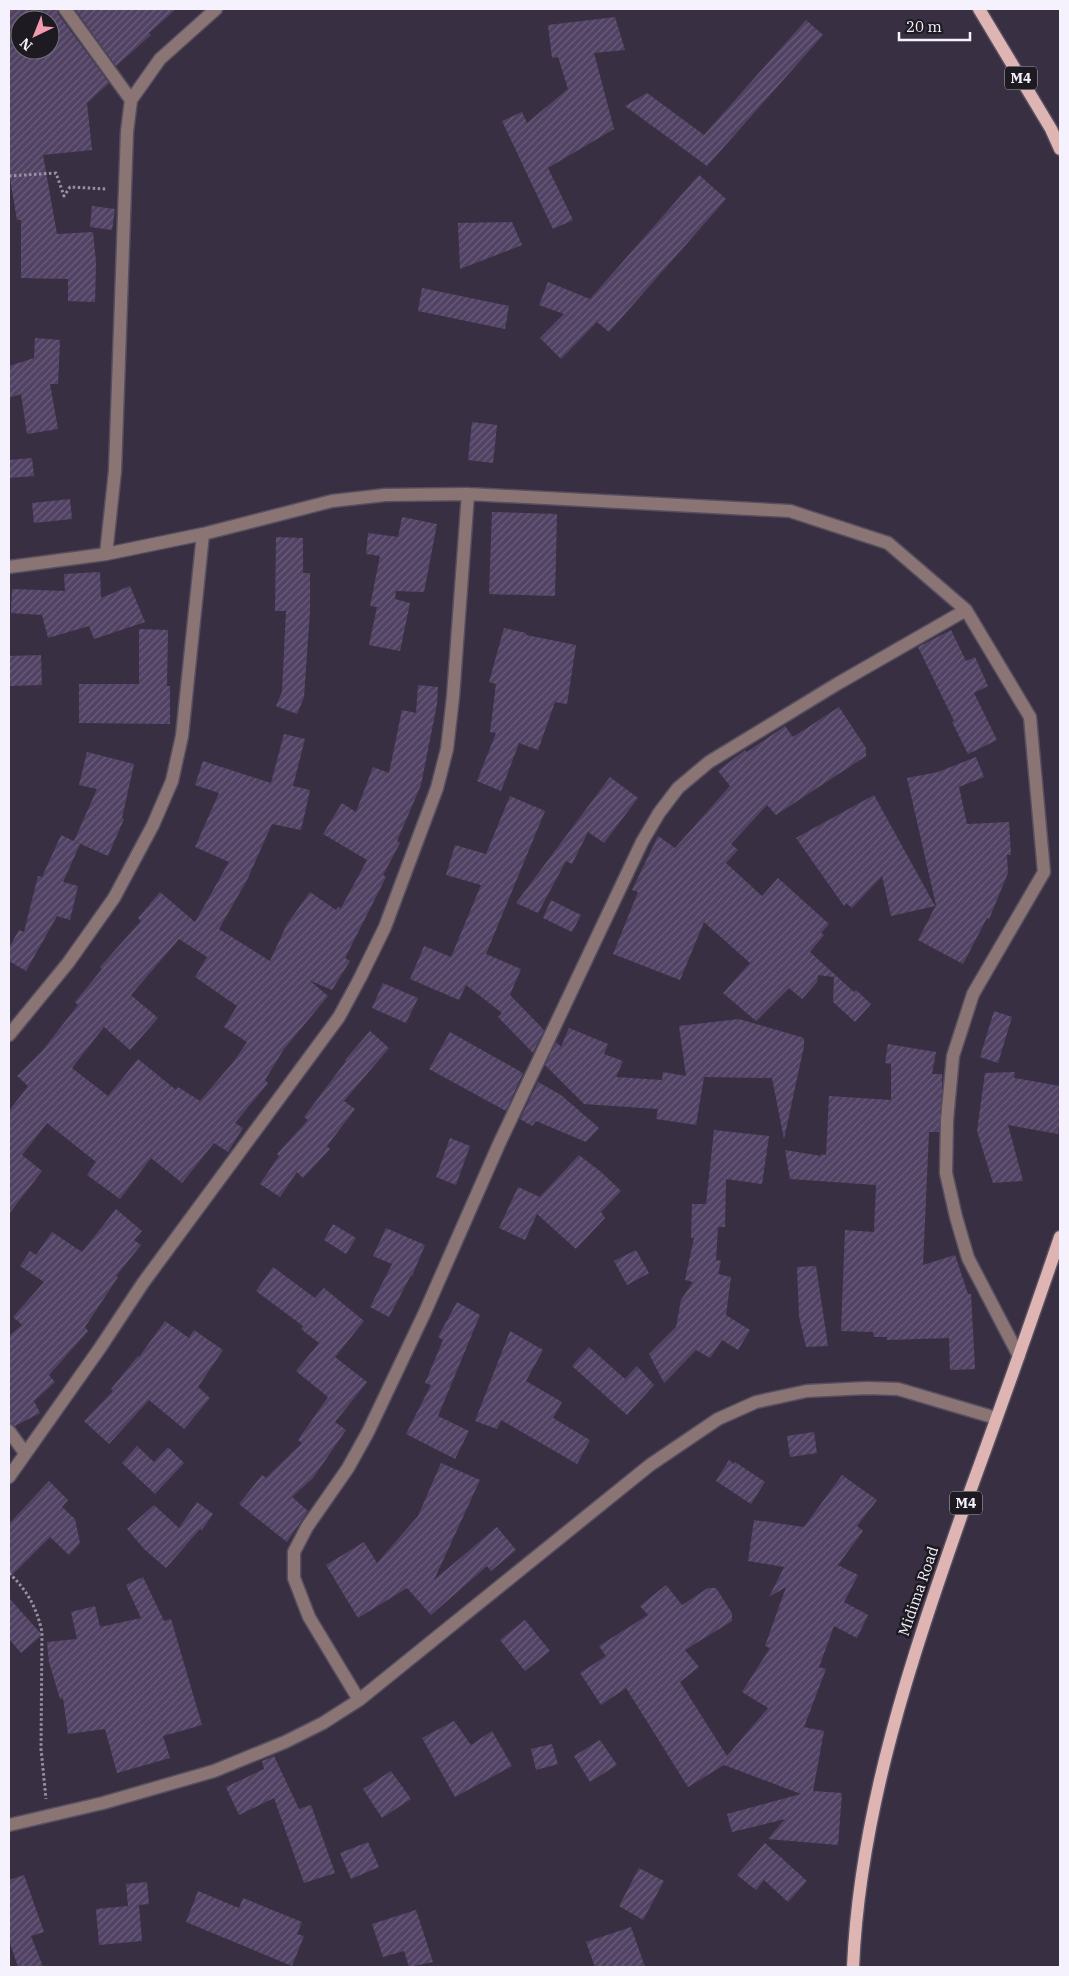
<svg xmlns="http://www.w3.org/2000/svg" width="1069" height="1976" font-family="'IBM Plex Serif',serif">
<defs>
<pattern id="building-hatch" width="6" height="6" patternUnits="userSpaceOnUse" patternTransform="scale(1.25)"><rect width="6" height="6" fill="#514264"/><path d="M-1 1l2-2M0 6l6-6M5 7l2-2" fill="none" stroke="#6b5e7b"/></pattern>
</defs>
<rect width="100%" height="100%" fill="#383042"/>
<path fill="url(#building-hatch)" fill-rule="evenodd" d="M9,9H57L58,14L109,83L87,103L92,150L43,155L57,234L93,232L96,262L95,302L68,301V279L21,278V220H17L9,173ZM20,20H50V50H20Z
M75,9H176L149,33L151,35L116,66Z
M615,17L625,50L594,53L614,129L548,168L573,220L553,229L502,121L522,112L527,123L568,89L558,57L552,58L548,25Z
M806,20L823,35L707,166L625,106L647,93L704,135Z
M699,175L726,199L609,332L597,322L561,359L540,338L564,314L539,305L548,282L590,299Z
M92,206L115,209L112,230L90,227Z
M512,222L522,245L460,269L458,223Z
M422,288L509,306L505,329L418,311Z
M35,338L60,340L58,384H50L58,429L27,434L21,394L9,398V366L34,358Z
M472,422L497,425L493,463L468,460Z
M32,458L34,476L9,478V460Z
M70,499L72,519L34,523L32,503Z
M492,512L557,514L555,596L489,594Z
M402,517L437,524L424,592L396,591L395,599L410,603L400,651L369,645L377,607L370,606L380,556L366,554L368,533L398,537Z
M276,537L303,538V573H310V611L304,697L297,714L276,706L282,692L286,611H275Z
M100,572L101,598L130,586L145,622L94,639L89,626L48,638L42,615L11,613L12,589L65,591L64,574Z
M504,628L526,633V635L576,645L567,704L555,702L538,750L519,743L501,791L477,781L496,733L490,732L496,684L489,682Z
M139,629L168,630L167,686H170V724L79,723V684H139Z
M951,630L966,661L975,657L988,686L974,693L997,740L968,754L952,722L954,721L918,647Z
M41,655L42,685L9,686V656Z
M418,685L438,687L437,704L421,785L397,841L400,843L383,875L386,877L345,958L350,961L332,990L309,980L328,996L284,1049L265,1080L268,1083L235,1123L243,1128L228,1152L214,1143L182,1183L151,1158L120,1199L87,1175L96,1162L47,1123L22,1155L42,1171L9,1214V1111L28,1086L17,1076L42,1051L78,1005L75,1002L102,969L100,967L141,921L138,918L160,892L195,922L229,862L195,847L219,793L195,785L203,761L271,783L284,734L305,739L293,786L310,790L301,830L272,824L247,880L219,929L270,961L287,924L310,892L336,910L338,907L341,908L367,860L323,834L342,803L356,812L373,767L389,773L402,710L416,713ZM179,939L207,957L195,977L237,1006L224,1027L247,1042L234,1061L200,1101L178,1087L176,1090L138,1059L108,1096L72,1068L104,1027L130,1050L158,1018L131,995Z
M839,707L866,748V756L776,815L767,805L731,844L738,850L726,863L762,896L778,878L829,924L821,933L824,935L810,952L854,992L856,990L871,1004L855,1022L833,1002L834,977L818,975L817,982L802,999L789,988L756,1021L723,993L750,963L704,922L680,980L613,954L638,892L632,890L658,836L675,848L730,786L718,771L745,750L747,752L785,726L793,737Z
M87,752L134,764L122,818L124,819L108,856L74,841L97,789L79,785Z
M976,757L984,777L959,787L967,824L1009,822L1011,855H1007L1008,873L989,919L987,918L963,964L918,940L936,905L907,778L938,772Z
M610,777L638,798L604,843L588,832L572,864L566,861L538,913L516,903Z
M874,795L935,906L891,916L882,876L852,908L846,903L844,906L796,838Z
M510,796L545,811L486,954L521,969L510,995L544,1030L533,1053L498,1017L502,1013L466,985L459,1000L410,979L424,946L451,957L481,885L446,875L455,845L486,854Z
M61,835L80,844L63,882L78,886L70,920L57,916L26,971L9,961V948L19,930L24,932L38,876L42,877Z
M551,900L581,915L572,932L543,918Z
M383,983L418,998L406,1023L372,1008Z
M994,1011L1012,1017L998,1063L980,1057Z
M739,1019L804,1038V1046L784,1139L772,1078L704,1077L696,1125L656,1119L658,1109L584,1104L545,1065L556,1042L561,1047L569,1028L608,1044L604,1054L623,1061L616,1077L662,1080L663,1072L686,1076L679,1026Z
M370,1031L389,1048L344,1101L355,1109L327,1146L330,1149L303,1178L297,1172L280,1197L260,1184L279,1156L277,1154L308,1120L304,1117L346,1061L345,1060Z
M450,1032L523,1073L506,1111L429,1069Z
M888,1044L936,1052L932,1074H942V1091L939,1132H929L923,1265L955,1255L968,1294H971L975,1369L950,1370L949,1338L887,1340V1337H874L873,1332L841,1331L845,1230L874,1232L876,1185L790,1179L785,1150L821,1156V1154L826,1155L829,1096L891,1100V1064L885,1063Z
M1015,1072L1014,1078L1060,1086V1119L1058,1134L1008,1125L1023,1181L993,1183L977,1131L985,1073Z
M538,1082L561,1095L599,1128L586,1142L536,1121L532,1126L520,1119Z
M714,1130L769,1136L762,1184L726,1179L725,1227H718L716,1260L721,1261L718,1274L731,1277L726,1315L750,1330L738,1350L722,1340L710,1358L696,1350L664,1383L649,1354L676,1327L681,1300L693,1282L685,1280L694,1238H691L692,1204H706Z
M450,1138L470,1146L456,1185L436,1177Z
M579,1155L601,1172L621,1191L601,1212L605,1218L576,1249L537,1214L525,1240L499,1228L518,1187L540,1197Z
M116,1209L142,1231L134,1240L141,1245L116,1276L118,1277L85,1327L88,1331L49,1375L55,1382L34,1401L40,1413L15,1426L9,1423V1336L22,1325L13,1317L44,1282L20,1266L30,1251L36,1255L52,1232L82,1252Z
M333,1224L356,1238L346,1254L324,1240Z
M386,1228L425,1245L412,1276L411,1275L389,1317L370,1307L392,1264L373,1256Z
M636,1250L649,1273L627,1285L614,1261Z
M816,1266L828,1346L806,1347L799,1316L797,1267Z
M273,1267L315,1298L324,1288L364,1321L335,1357L367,1382L335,1422L346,1430L313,1478L292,1497L308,1511L287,1542L239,1504L262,1475L266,1478L302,1443L298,1440L328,1397L296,1371L319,1343L301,1329L303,1326L256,1291Z
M457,1302L480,1315L438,1416L469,1431L455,1459L406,1434L431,1385L425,1383L443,1340L438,1337Z
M165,1321L189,1338L194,1330L223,1350L198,1387L210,1398L184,1429L149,1400L109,1444L84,1421L113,1391L111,1389L138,1356L139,1357Z
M510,1331L543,1350L526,1381L562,1402L553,1418L590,1440L577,1464L501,1420L497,1429L475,1421Z
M589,1347L625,1379L637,1366L654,1385L627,1415L572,1366Z
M814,1432L817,1453L790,1457L787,1436Z
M137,1446L154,1462L168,1447L184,1463L155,1494L122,1463Z
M729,1460L734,1464L735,1462L765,1482L751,1504L716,1481Z
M441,1463L480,1480L434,1580L497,1527L516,1550L491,1571L487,1566L431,1615L407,1588L358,1618L326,1565L364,1542L377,1563L418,1516Z
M842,1475L877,1500L857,1526L863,1531L838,1565L858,1575L844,1602L868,1615L857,1638L834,1626L819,1667L826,1669L804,1727L824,1731L813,1791L842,1793L838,1845L768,1839L785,1819L732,1832L727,1814L801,1794L724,1765L688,1787L626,1688L601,1705L580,1673L606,1656L599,1646L648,1615L640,1606L666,1585L682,1605L708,1588H716L732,1613V1621L685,1650L699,1667L680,1682L727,1756L768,1708L742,1692L770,1648L765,1646L786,1587L769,1597L784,1567L748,1561L754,1520L804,1527Z
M49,1481L68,1500L62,1507L75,1519L80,1543L69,1555L50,1537L9,1578V1524Z
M197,1502L213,1514L202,1530L200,1529L166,1568L144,1549L127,1529L154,1505L179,1528Z
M143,1577L164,1621L171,1619L202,1725L163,1736L170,1758L117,1773L105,1729L68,1734L63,1698L60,1699L49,1662L47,1642L77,1639L71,1612L95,1606L100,1627L141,1618L126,1585Z
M9,1598L42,1635L21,1653L9,1639Z
M525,1620L550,1651L525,1671L500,1640Z
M454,1721L471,1745L492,1731L512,1766L455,1797L422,1738Z
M600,1740L617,1765L590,1782L574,1756Z
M552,1744L558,1764L536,1770L531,1749Z
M274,1756L299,1809L311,1805L335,1873L304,1883L274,1798L239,1815L226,1787L264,1769L262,1761Z
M391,1771L411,1799L382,1818L363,1789Z
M368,1842L379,1867L351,1879L340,1853Z
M765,1843L807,1881L788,1902L764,1880L756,1890L737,1875Z
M639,1868L664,1881L643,1920L619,1906Z
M24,1875L44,1932L31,1936L43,1967H18L9,1940V1880Z
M147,1882L149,1904L139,1905L142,1941L99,1945L96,1909L128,1906L126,1884Z
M198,1891L239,1908L243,1898L302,1922L297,1934L304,1936L292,1966L186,1922Z
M416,1910L433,1962L409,1967L404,1951L383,1957L372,1924Z
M631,1927L645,1967H595L586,1942Z"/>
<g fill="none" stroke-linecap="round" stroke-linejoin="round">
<g stroke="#564f60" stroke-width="15">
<path id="minor" d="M65,9L131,100
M106,554L115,471L127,132L131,100L160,59L216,9
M9,567L106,554L203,534L332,501L385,495L468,494L790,511L888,543L966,610L1030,717L1044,872L973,994L953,1056L947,1120L946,1173L956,1217L968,1258L1019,1356
M9,1035L68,963L114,898L153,825L172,781L182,736L203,534
M9,1431L25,1453
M9,1477L100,1348L143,1283L339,1017L360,978L385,927L437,788L447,749L453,697L468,494
M359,1700L309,1617L294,1578V1552L307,1527L348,1468L368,1432L425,1312L499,1144L642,842L659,813L678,788L709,762L837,684L966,610
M9,1825L103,1803L214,1771L285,1742L323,1723L359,1700L650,1465L718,1419L756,1402L807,1391L867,1388L898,1389L996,1418"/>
</g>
<g stroke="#564f60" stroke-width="15">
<path id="major" d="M979,9L1051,129L1060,149
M853,1967C860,1808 912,1657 964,1508C997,1418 1029,1328 1060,1237"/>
</g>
<path stroke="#9892a0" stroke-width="3" stroke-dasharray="2.5 2.5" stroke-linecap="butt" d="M9,176L56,173L64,196L70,187L106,189
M9,1573C27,1590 37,1608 42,1632L41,1749L46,1799"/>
<use href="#minor" stroke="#8a7574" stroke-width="12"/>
<use href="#major" stroke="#dfb5b3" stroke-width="12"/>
</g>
<g text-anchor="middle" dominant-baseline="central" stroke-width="5" stroke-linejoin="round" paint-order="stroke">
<g fill="#1e1a22" stroke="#b5b1bb" stroke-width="1">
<rect x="1005" y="66.5" width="32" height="23" rx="4"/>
<rect x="950" y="1491.5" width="32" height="23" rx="4"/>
</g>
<g font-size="14" font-weight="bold" fill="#f6f2fd">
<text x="1021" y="78">M4</text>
<text x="966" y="1503">M4</text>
</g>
<g font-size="15" fill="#f6f2fd" stroke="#1e1a22">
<text transform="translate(918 1591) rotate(-71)">Midima Road</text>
</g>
</g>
<rect width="1069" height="1976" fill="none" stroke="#f6f2fd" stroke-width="20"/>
<g transform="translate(35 35) rotate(223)"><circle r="24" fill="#1e1a22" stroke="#74707a"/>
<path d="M0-4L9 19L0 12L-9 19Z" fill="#f29aae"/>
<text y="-8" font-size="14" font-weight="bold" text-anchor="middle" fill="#f6f2fd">N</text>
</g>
<path d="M899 32v8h71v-8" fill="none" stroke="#f6f2fd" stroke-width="2.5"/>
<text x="906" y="32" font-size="15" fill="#f6f2fd" stroke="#1e1a22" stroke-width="4" paint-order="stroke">20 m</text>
</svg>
